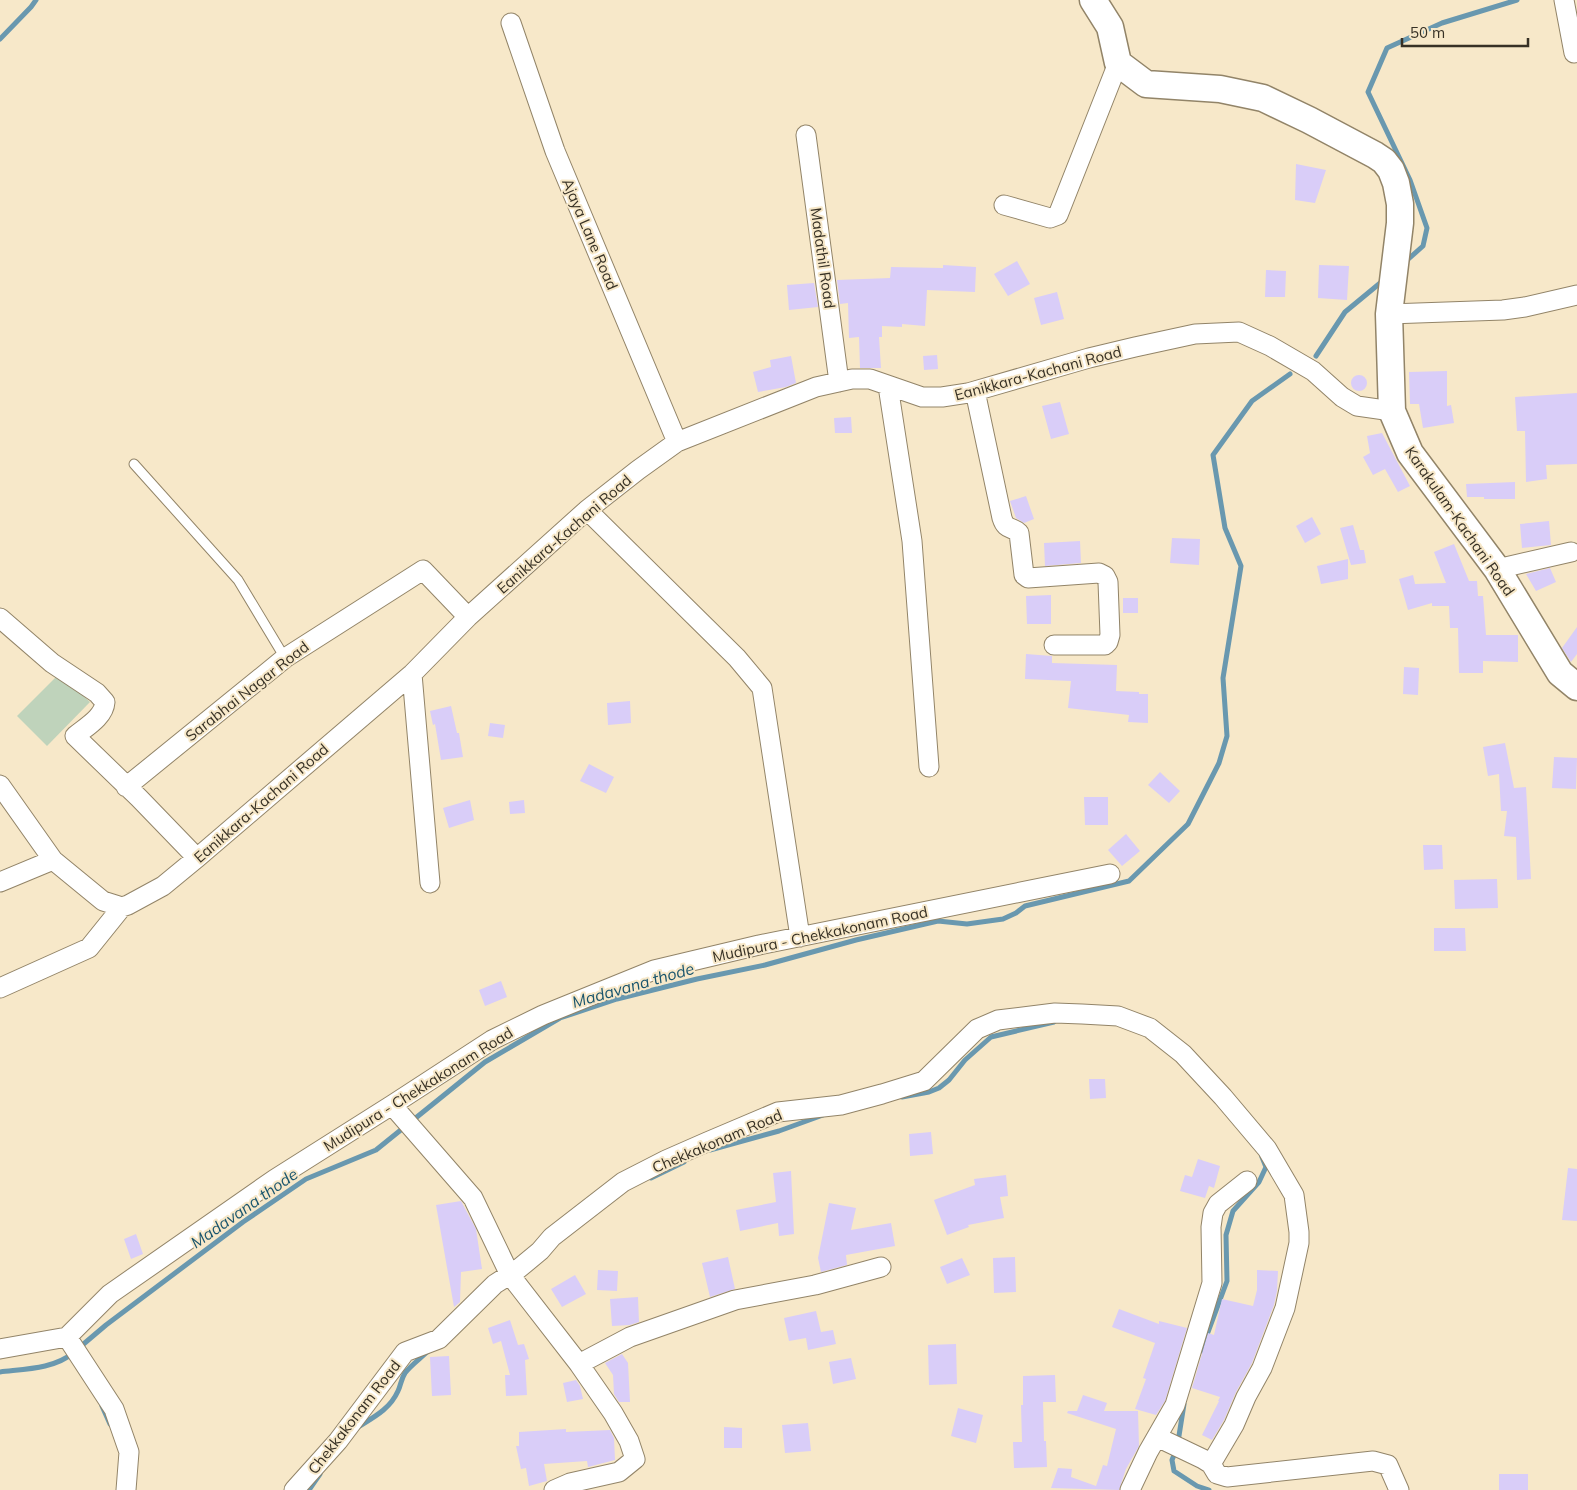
<svg xmlns="http://www.w3.org/2000/svg" width="1577" height="1490" font-family="Mulish,sans-serif">
<rect width="100%" height="100%" fill="#f7e8c9"/>
<path fill="#bfd3bb" d="M59,674L90,702L47,746L17,716Z"/>
<g fill="none" stroke-linecap="round" stroke-linejoin="round">
<path stroke="#6998af" stroke-width="5" d="M0,39L31,7L36,0
M1405,262L1423,246L1427,228L1410,180L1368,92L1387,48L1442,23L1517,0
M1316,356L1345,312L1385,279
M902,1097L929,1092L939,1088L949,1080L965,1060L991,1037L1054,1022
M710,1150L779,1131L823,1115
M651,1178L684,1162
M80,1347L106,1325L243,1222L306,1179L376,1150L485,1062L560,1018L617,999L697,979L765,965L856,940L938,921L967,924L1003,919L1016,913L1025,906L1129,881L1188,824L1219,763L1227,736L1223,678L1241,566L1225,528L1213,455L1252,401L1290,374
M1201,1351L1227,1281L1226,1235L1233,1211L1259,1182L1266,1167L1262,1157
M0,1372C24,1369 54,1369 73,1353
M102,1406L110,1424
M358,1427C374,1417 390,1409 398,1391C401,1385 401,1379 405,1373C411,1365 421,1358 428,1351
M1178,1442L1184,1404
M1176,1450L1172,1460L1174,1471L1197,1486L1209,1490
M309,1490L320,1474"/>
</g>
<path fill="#d9cdf8" d="M1296,164L1326,170L1315,203L1295,200Z
M1017,261L1030,284L1008,296L994,274Z
M943,265L976,267L975,292L927,290L925,326L902,324V327L882,326V337H879L881,368H860L859,337L849,338L848,303L840,304L837,280L890,278L891,267L943,268Z
M1319,265L1349,266L1347,300L1318,298Z
M1266,270L1286,271L1285,297H1265Z
M814,283L818,307L789,310L787,285Z
M1057,292L1064,319L1041,325L1034,298Z
M937,355L938,369L924,370L923,356Z
M791,356L796,383L786,387L758,392L753,372L771,367L770,360Z
M1447,371V406L1451,405L1454,423L1423,428L1419,404H1410L1409,372Z
M1351 383a8 8 0 1 1 16 0a8 8 0 1 1-16 0Z
M1577,393V464L1546,465L1547,479L1526,482L1525,431H1517L1515,397Z
M1060,402L1069,434L1051,439L1042,406Z
M851,417L852,433H835L834,418Z
M1382,433L1410,486L1398,492L1385,469L1373,475L1363,457L1370,453L1367,436Z
M1515,482V499H1484V497H1467L1466,484Z
M1026,496L1034,519L1024,523L1016,518L1010,501Z
M1312,517L1321,534L1305,543L1296,526Z
M1549,521L1551,545L1522,548L1520,524Z
M1353,525L1360,550H1364L1366,563L1351,565L1340,528Z
M1172,538L1200,539L1199,565L1170,563Z
M1080,541L1081,563L1045,566L1044,543Z
M1454,544L1469,581H1477L1478,596H1483L1486,635H1518V662L1483,661V673H1459L1458,628H1450L1449,606H1432V603L1408,610L1399,579L1413,575L1415,584L1446,583L1434,552Z
M1348,559V579L1321,584L1317,566Z
M1550,568L1556,582L1536,591L1526,574Z
M1051,595V624H1027L1026,596Z
M1123,598H1138V613H1123Z
M1577,627V654L1571,662L1562,648Z
M1026,654L1052,656V663L1117,665L1116,691L1139,692V694H1148V723L1128,722L1129,715L1068,708L1071,681L1025,679Z
M1404,667L1419,668L1418,695L1403,694Z
M630,701L631,723L608,725L607,703Z
M451,706L457,733H459L463,757L441,760L435,724L433,725L430,711Z
M490,723L505,725L503,738L488,736Z
M1505,743L1514,788L1526,787L1531,879L1517,880L1516,837L1504,836L1507,811H1501L1499,774L1488,776L1483,747Z
M1554,757L1577,758L1576,789L1552,788Z
M589,764L614,777L606,793L580,781Z
M1160,772L1180,791L1169,803L1148,785Z
M1084,797H1108V825H1085Z
M470,800L474,820L449,828L443,808Z
M524,800L525,813L510,814L509,802Z
M1126,834L1140,851L1122,866L1108,850Z
M1423,845H1442L1443,869L1424,870Z
M1497,879L1498,908L1455,909L1454,880Z
M1434,928H1465L1466,951H1434Z
M501,981L507,997L485,1006L479,990Z
M1089,1079H1105L1106,1098L1090,1099Z
M931,1132L933,1154L910,1156L909,1134Z
M1198,1159L1220,1166L1214,1188L1209,1186L1205,1198L1180,1191L1185,1175L1192,1177Z
M1568,1168L1577,1169V1221L1562,1220Z
M791,1171L794,1234L779,1236L778,1223L740,1231L736,1210L776,1202L773,1173Z
M1006,1175L1008,1196L1000,1197L1004,1218L968,1225L969,1227L947,1235L934,1200L975,1185L974,1179Z
M461,1201L476,1229L482,1269L461,1272L460,1302L454,1307L436,1205Z
M829,1203L856,1208L851,1230L891,1223L895,1246L846,1255L847,1265L821,1272L818,1258Z
M136,1234L143,1254L131,1259L124,1239Z
M728,1257L735,1289L710,1297L702,1263Z
M1015,1257L1016,1292L994,1293L993,1258Z
M962,1258L970,1275L947,1284L940,1267Z
M598,1270L618,1271L617,1291L597,1290Z
M1257,1270L1278,1271L1277,1291L1274,1305L1252,1363L1236,1392L1224,1420L1212,1440L1202,1435L1219,1401H1218L1220,1397L1192,1388L1208,1333L1214,1335L1222,1299L1253,1306L1257,1290Z
M575,1275L586,1294L562,1307L551,1289Z
M638,1297L639,1322L630,1325L612,1326L610,1299Z
M1119,1309L1159,1324V1321L1187,1328L1165,1401L1156,1415L1135,1409L1146,1379L1143,1378L1155,1343L1112,1327Z
M816,1311L821,1332L833,1330L836,1344L808,1350L806,1338L789,1341L784,1318Z
M510,1320L518,1345L524,1344L529,1359L525,1360L527,1395L506,1396L505,1375H510L501,1341L493,1344L488,1328Z
M956,1344L957,1384L929,1385L928,1345Z
M622,1354L628,1363L630,1402H619L614,1394L613,1375L605,1363Z
M449,1356L451,1395L432,1396L430,1357Z
M851,1358L856,1379L833,1384L829,1362Z
M1055,1375L1056,1402H1043L1044,1441H1046L1047,1467L1014,1468L1013,1442H1022L1021,1405H1023V1376Z
M576,1380L580,1386L583,1399L567,1402L563,1383Z
M1083,1395L1107,1403L1104,1411H1138L1139,1446L1126,1469L1119,1490L1051,1488L1058,1468L1072,1469L1071,1477L1096,1486L1103,1465L1107,1466L1116,1429L1067,1413L1068,1411H1077Z
M958,1408L983,1415L976,1443L951,1436Z
M808,1423L811,1451L785,1453L782,1425Z
M724,1427L742,1428V1448H724Z
M566,1429V1432L610,1430L614,1438L615,1460L588,1467L587,1461L544,1464L547,1481L529,1486L526,1468L521,1469L516,1446H519V1432Z
M1499,1474H1528V1490H1499Z"/>
<g fill="none" stroke-linecap="round" stroke-linejoin="round">
<g stroke="#928468" stroke-width="11">
<path id="lane" d="M134,464L238,580L285,658"/>
</g>
<g stroke="#928468" stroke-width="21">
<path id="street" d="M1564,0L1574,53
M511,23L555,151L677,442
M806,135L839,382
M1004,205L1050,218L1058,215L1118,63
M1389,314L1503,310L1525,307L1577,295
M888,386L912,541L929,767
M975,391L1002,518C1006,531 1012,526 1019,533L1024,575L1028,578L1099,573L1105,576L1108,582L1110,635L1108,642L1105,645H1054
M587,510L737,658L762,688L800,937
M1497,569L1571,552
M0,618L52,663L97,693L105,702C104,717 86,727 75,736L139,798L197,858
M412,674L430,883
M0,785L53,860L103,901L122,907L128,905L163,886L197,858L412,674L468,617L587,510L638,470L677,442L816,387L852,379H870L922,397H942L968,393L1089,358L1135,347L1195,334L1239,332L1270,346L1313,371L1342,397L1357,406L1392,411
M126,787L285,658L423,570L468,617
M0,882L53,860
M0,988L89,948L122,907
M392,1105L473,1198L510,1275L579,1364L613,1413L629,1441L635,1459L619,1472L570,1483L554,1490
M67,1337L110,1294L275,1179L392,1105L492,1040L543,1015L654,970L759,945L1110,874
M0,1349L67,1337L114,1409L129,1452L126,1490
M579,1364L630,1337L735,1300L815,1285L881,1267
M1211,1464L1217,1474L1227,1477L1373,1461L1388,1465L1399,1490
M294,1490L338,1441L405,1352L439,1339L495,1284L517,1270L540,1251L552,1237L623,1182L666,1160L707,1142L778,1112L841,1105L882,1094L924,1081L977,1029L998,1020L1055,1013L1082,1014L1118,1016L1150,1028L1183,1054L1223,1097L1267,1149L1294,1195L1299,1232V1243L1285,1308L1262,1368L1246,1397L1234,1425L1211,1464L1203,1459L1157,1437
M1130,1490L1148,1452L1175,1405L1212,1283L1211,1227L1213,1213L1218,1204L1247,1181"/>
</g>
<g stroke="#928468" stroke-width="29">
<path id="secondary" d="M1093,0L1110,27L1118,63L1146,84L1220,89L1263,98L1309,120L1375,155L1384,161L1391,170L1396,183L1400,204V223L1389,314L1392,411L1410,453L1497,569L1560,673L1577,687"/>
</g>
<use href="#lane" stroke="#fff" stroke-width="9"/>
<use href="#street" stroke="#fff" stroke-width="19"/>
<use href="#secondary" stroke="#fff" stroke-width="26"/>
</g>
<g text-anchor="middle" dominant-baseline="central" stroke-width="4" stroke-linejoin="round" paint-order="stroke">
<g font-size="15" fill="#373125" stroke="#f7e8c9">
<text transform="translate(590 234) rotate(67)">Ajaya Lane Road</text>
<text transform="translate(823 258) rotate(82)">Madathil Road</text>
<text transform="translate(1038 373) rotate(-15)">Eanikkara-Kachani Road</text>
<text transform="translate(1460 521) rotate(55)">Karakulam-Kachani Road</text>
<text transform="translate(564 534) rotate(-41)">Eanikkara-Kachani Road</text>
<text transform="translate(247 691) rotate(-38)">Sarabhai Nagar Road</text>
<text transform="translate(261 803) rotate(-41)">Eanikkara-Kachani Road</text>
<text transform="translate(820 934) rotate(-12)">Mudipura - Chekkakonam Road</text>
<text transform="translate(418 1089) rotate(-32)">Mudipura - Chekkakonam Road</text>
<text transform="translate(717 1141) rotate(-23)">Chekkakonam Road</text>
<text transform="translate(354 1417) rotate(-52)">Chekkakonam Road</text>
</g>
<g font-size="16" font-style="italic" fill="#18546d" stroke="#f7e8c9">
<text transform="translate(633 985) rotate(-16)">Madavana thode</text>
<text transform="translate(244 1208) rotate(-35)">Madavana thode</text>
</g>
</g>
<path d="M1402 38v8h126v-8" fill="none" stroke="#373125" stroke-width="2.5"/>
<text x="1410" y="38" font-size="15" fill="#373125" stroke="#f7e8c9" stroke-width="4" paint-order="stroke">50 m</text>
</svg>
